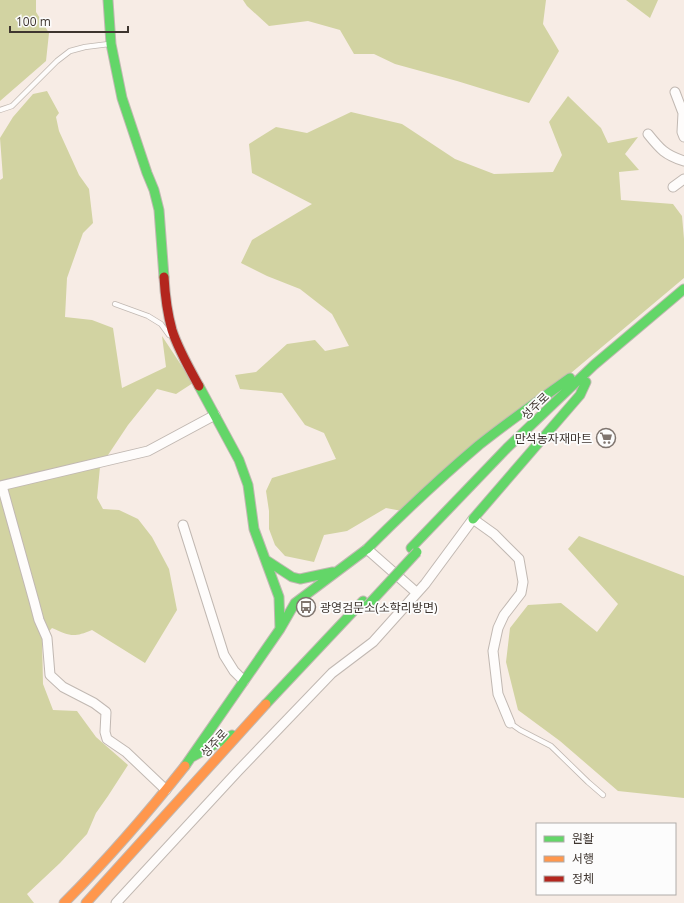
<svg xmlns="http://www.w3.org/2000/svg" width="684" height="903" font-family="'Open Sans','Noto Sans KR',sans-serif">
<rect width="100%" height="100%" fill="#f7ece5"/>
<path fill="#d2d3a2" d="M0,0H36V12L49,33L46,61L0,101Z
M243,0H546L543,24L559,51L529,103L457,81L395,64L374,54H354L340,30L308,21L269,26L247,6Z
M626,0H658L650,18Z
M47,91L59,113L56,117L59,131L79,175L89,189L93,223L83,233L67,278L65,317L92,320L113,328L122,388L166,367L162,336L193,383L176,394L157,389L128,425L100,467L97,498L103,509L119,510L138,519L152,537L169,569L177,610L145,663L92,630C73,638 70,636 52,628L42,639L43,684L53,710L77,711L96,737L128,765L108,796L96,813L87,834L60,863L27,894L34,903H0V180L3,178L0,138L13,117L33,94Z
M568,96L601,128L608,143L638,137L625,154L639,170L619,172L621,200L673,204L682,216L684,239V278L527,410L402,511L386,508L347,531L324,535L314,562L285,556L275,545L269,529V511L266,491L272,478L336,459L324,433L305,425L282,393L240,389L235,375L256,372L287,344L315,340L325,351L349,346L332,314L300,289L267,276L241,263L252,240L312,204L252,173L249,144L276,127L307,133L351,112L402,124L455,159L494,174L553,172L562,155L549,122Z
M579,536L684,576V798L618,791L560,741L518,710L506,662L510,628L528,605L561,603L597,632L618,604L568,549Z"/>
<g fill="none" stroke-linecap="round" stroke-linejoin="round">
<g stroke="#c1b8b2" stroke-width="6">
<path id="lane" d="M0,110L12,106L57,61L70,51L85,47L109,44
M115,304L148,316L161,324L169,335
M510,723L520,730L551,746L588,782L603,795"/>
</g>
<g stroke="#c1b8b2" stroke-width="11">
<path id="street" d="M675,92L683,113L682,132L684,137
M648,134C660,149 665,155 684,161
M673,187L684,179
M0,486L148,451L215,415
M2,486L34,601L39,620L47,638L50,675L63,687L94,703L106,712L105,732L107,739L126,752L166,790
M183,525L224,655L234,671L244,681
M367,549L417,593
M116,903L238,771L332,673L373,642L425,584L473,519L494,534L519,559L523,582L521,593L504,615L498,628L493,651L498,694L510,723"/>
</g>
<g stroke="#c1b8b2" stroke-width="11">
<path id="fast" d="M108,0L111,44L122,98L147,173L154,190L159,210L164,277
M199,386L239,460L248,485L254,529L279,597L280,629
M473,519L580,395L586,382
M411,548L507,448L594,365L684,289
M367,549C403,513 440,478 479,445C508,422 539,400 570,378
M266,560L292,577L300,579L333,572
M266,704L363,601
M192,757L232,735
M185,766L280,629L295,603L367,549"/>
</g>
<g stroke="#c1b8b2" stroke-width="11">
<path id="slow" d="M64,903C107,860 147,814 185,766
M86,903L266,704"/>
</g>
<g stroke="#c1b8b2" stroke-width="11">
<path id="jam" d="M164,277C165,295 167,312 172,330C178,349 189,368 199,386"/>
</g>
<use href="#lane" stroke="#fefcfb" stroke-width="4.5"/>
<use href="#street" stroke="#fefcfb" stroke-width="9"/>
<use href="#fast" stroke="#63d668" stroke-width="9"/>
<use href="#slow" stroke="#ff974d" stroke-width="9"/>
<use href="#jam" stroke="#b3261e" stroke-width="9"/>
<g stroke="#c1b8b2" stroke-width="11" stroke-linecap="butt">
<path id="fast-bridge" d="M368,605L417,552"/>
</g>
<use href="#fast-bridge" stroke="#63d668" stroke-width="9"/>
</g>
<defs>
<g id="supermarket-ring" transform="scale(1)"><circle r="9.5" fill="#fcfcfc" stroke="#7f756f" stroke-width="1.5"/><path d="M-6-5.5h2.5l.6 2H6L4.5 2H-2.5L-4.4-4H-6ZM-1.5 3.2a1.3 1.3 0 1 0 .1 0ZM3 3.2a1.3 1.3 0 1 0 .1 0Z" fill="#7f756f"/></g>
<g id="bus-ring" transform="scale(1)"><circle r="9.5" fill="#fcfcfc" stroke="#7f756f" stroke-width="1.5"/><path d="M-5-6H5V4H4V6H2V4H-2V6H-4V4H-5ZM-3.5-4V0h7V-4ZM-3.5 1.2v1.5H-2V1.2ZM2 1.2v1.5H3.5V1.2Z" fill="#7f756f"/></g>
</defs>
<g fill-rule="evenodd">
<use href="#supermarket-ring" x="606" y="438"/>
<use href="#bus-ring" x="306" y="607"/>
</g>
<g text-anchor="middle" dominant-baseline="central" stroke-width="3.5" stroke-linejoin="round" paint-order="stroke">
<g font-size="12" fill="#3e352f" stroke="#fcfcfc">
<text transform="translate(535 406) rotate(-44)">성주로</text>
<text transform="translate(214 743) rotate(-48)">성주로</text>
</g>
<g font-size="12" fill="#3e352f" stroke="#fcfcfc" text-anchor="end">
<text x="592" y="438">만석농자재마트</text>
<text x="320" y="607" text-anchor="start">광영검문소(소학리방면)</text>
</g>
</g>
<rect x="536" y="823" width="140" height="72" fill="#fcfcfc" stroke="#b0acaa"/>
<rect x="544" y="836" width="20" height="6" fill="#63d668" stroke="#b0acaa"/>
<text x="572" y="843" font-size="12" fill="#3e352f">원활</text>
<rect x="544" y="856" width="20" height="6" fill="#ff974d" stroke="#b0acaa"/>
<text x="572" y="863" font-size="12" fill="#3e352f">서행</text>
<rect x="544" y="876" width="20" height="6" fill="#b3261e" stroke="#b0acaa"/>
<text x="572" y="883" font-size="12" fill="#3e352f">정체</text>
<path d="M10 26v6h118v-6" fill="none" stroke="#3e352f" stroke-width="2"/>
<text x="16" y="26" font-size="12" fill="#3e352f" stroke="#fcfcfc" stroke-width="3" paint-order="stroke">100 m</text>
</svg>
